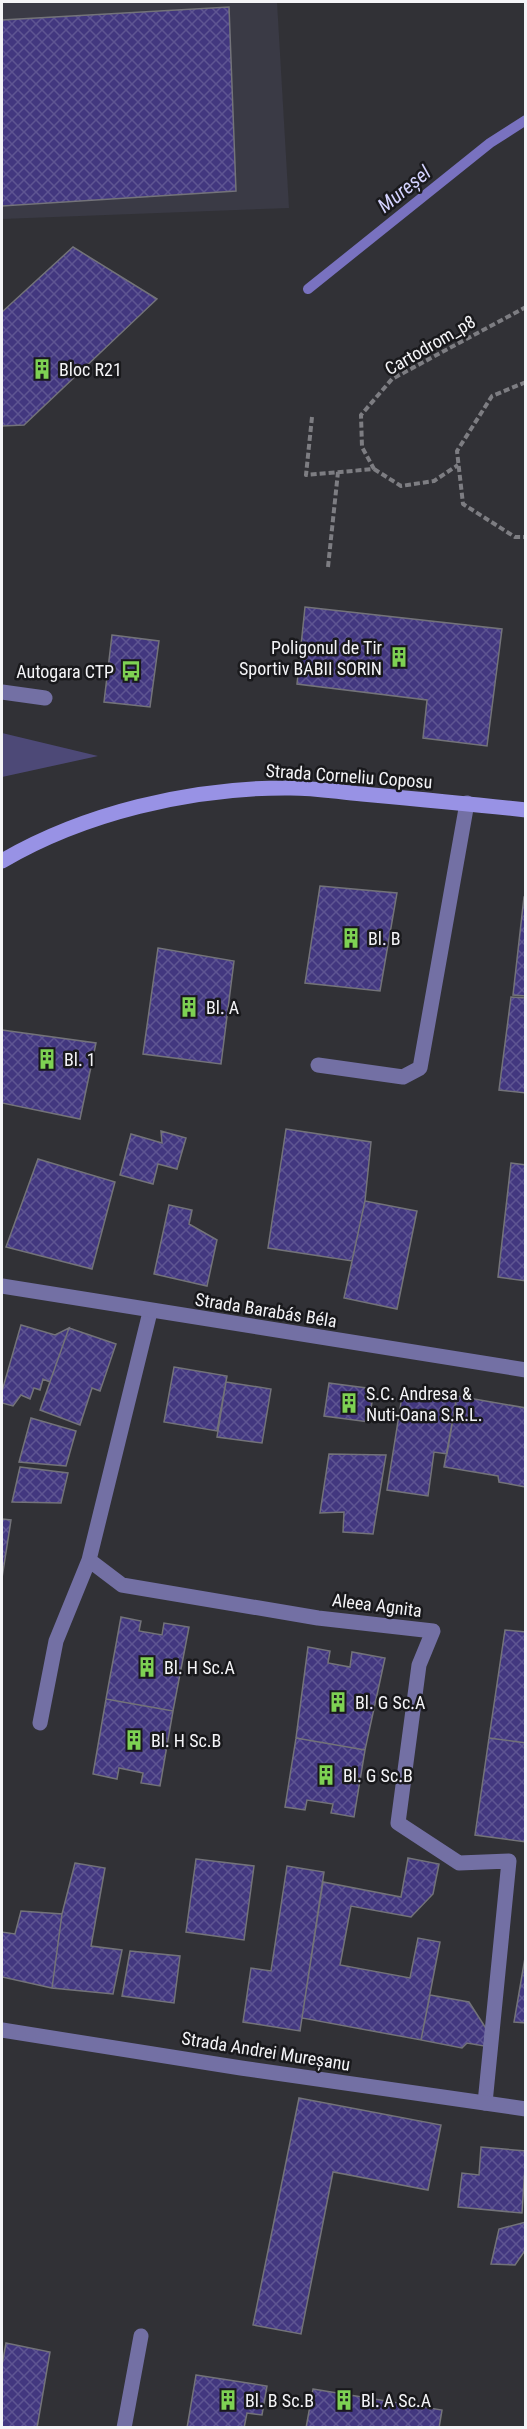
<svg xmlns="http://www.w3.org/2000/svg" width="527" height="2429" font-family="'Roboto Condensed',sans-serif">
<defs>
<pattern id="building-cross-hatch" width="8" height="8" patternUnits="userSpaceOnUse" patternTransform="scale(1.5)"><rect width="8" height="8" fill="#42377f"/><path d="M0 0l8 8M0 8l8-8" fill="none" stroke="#5e5592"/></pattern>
</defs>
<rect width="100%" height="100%" fill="#313136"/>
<path fill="#3a3a45" d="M2,2H277L289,208L2,219Z"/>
<path fill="#4d4977" d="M2,733L98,756L2,777Z"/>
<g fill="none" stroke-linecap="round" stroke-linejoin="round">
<path stroke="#7972c0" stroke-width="10" d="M308,289L490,143L526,120"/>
</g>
<path fill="url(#building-cross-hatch)" stroke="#737379" stroke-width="1.5" d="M229,7L236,191L2,206V20Z
M73,247L157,299L24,425L2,426V312Z
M305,607L502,629L487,746L423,738L427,700L297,684Z
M112,635L159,641L150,707L104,702Z
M320,886L397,893L380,991L305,983Z
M524,897H526V996L513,995Z
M158,948L234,961L221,1064L143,1054Z
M511,997L526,998V1093L499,1090Z
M2,1030L96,1043L80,1119L2,1103Z
M286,1129L371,1142L365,1201L352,1261L268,1248Z
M161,1131L186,1138L177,1169L158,1164L153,1184L120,1175L131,1134L162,1143Z
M38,1159L115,1182L92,1269L6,1247Z
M511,1163L526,1165V1281L498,1277Z
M365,1201L417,1211L397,1309L344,1298Z
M169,1205L192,1210L189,1224L217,1240L207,1286L154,1274Z
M21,1325L55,1335L69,1328L40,1410L50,1382L43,1379L40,1390L34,1388L30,1399L21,1395L13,1406L2,1403V1391Z
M69,1328L116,1344L100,1391L92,1388L80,1425L40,1410Z
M174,1367L227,1376L217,1431L164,1422Z
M226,1382L271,1389L262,1443L217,1437Z
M329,1383L374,1389L369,1422L324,1416Z
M403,1390L457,1396L447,1454L434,1452L428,1496L387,1490Z
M457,1396L526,1408V1487L499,1482L498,1476L444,1467Z
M31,1418L76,1431L66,1466L19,1462Z
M329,1454L386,1455L373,1534L343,1532L344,1512L320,1513Z
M20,1467L68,1473L61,1503L12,1502Z
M2,1519L11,1520L2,1578Z
M121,1617L141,1621L139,1631L162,1635L164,1623L189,1627L173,1711L106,1699Z
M505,1630L526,1632V1743L489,1738Z
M308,1647L330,1651L328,1663L350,1667L352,1652L385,1658L365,1750L296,1738Z
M106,1699L173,1711L160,1786L141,1783L143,1773L119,1768L117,1779L93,1774Z
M296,1738L365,1750L354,1817L331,1813L333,1804L307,1800L305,1810L285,1807Z
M489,1738L526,1743V1842L475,1835Z
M408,1858L439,1864L433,1894L411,1917L351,1906L340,1965L410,1978L418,1938L440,1942L421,2040L302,2018L323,1882L401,1897Z
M196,1859L254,1866L244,1940L186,1932Z
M75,1863L105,1868L91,1946L122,1950L113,1994L52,1988L62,1914Z
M287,1866L324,1872L300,2031L243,2022L251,1968L271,1971Z
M21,1911L62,1914L52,1988L2,1977V1932L15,1934Z
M130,1951L180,1956L174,2003L122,1996Z
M526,1952V2023L514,2022Z
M430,1995L469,2002L487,2030L484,2046L467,2043L462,2048L421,2040Z
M299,2098L441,2125L428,2190L333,2172L301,2334L253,2325Z
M481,2147L526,2151L522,2213L458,2207L462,2173L479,2175Z
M526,2222V2249L515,2265L491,2264L499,2229Z
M6,2343L50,2352L37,2428H2V2365Z
M196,2375L267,2386L262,2415L247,2413L244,2428H187Z
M313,2389L442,2410L439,2428H306Z"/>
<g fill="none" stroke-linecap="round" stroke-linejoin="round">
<path stroke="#7d7d82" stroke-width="4" stroke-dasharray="6 3" stroke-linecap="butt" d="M526,382L492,396L457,451L463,504L515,537H526
M312,417L306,475L374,469L362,447L361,415L392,379L526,307
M374,469L401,486L434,481L458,465
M328,567L338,472"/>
<path stroke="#7370a4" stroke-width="15" d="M2,692L45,698
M318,1065L403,1077L420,1068L467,803
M150,1312L89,1560L122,1585L318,1618L433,1631L419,1665L398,1823L459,1863L509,1861L485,2103
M40,1723L56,1641L89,1560
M124,2428L141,2336"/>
<path stroke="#7370a4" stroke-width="15" d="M2,1286L526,1370"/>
<path stroke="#7370a4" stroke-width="15" d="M2,2030L241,2068L526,2109"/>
<path stroke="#9892e5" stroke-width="15" d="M2,861C84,813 190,788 285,788C311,787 337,792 362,794C417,799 471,804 526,810"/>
</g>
<defs>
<g id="building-bare" transform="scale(1.62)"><path d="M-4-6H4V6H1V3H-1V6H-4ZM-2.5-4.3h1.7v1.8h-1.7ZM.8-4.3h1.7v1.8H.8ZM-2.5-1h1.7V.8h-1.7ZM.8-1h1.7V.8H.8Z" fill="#7ed153" stroke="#19191c" stroke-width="2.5" paint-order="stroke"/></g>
<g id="bus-bare" transform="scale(1.62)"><path d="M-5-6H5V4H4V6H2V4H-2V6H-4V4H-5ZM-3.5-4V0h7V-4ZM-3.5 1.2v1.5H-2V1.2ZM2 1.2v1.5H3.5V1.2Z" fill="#7ed153" stroke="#19191c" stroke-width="2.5" paint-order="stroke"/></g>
</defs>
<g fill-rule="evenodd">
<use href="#building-bare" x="42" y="369"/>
<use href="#building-bare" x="399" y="657"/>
<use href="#bus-bare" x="131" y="671"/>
<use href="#building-bare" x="351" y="938"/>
<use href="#building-bare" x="189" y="1007"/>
<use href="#building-bare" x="47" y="1059"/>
<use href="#building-bare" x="349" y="1403"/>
<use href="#building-bare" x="147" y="1667"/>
<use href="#building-bare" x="338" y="1702"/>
<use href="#building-bare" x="134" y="1740"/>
<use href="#building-bare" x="326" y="1775"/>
<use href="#building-bare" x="228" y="2400"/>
<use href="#building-bare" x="344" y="2400"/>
</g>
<g text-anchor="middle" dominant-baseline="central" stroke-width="5" stroke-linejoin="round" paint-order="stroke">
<g font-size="18" fill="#f4f4f7" stroke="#19191c">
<text transform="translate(430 345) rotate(-30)">Cartodrom_p8</text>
<text transform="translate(349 776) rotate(4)">Strada Corneliu Coposu</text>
<text transform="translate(266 1310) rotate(9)">Strada Barabás Béla</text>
<text transform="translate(377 1605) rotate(7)">Aleea Agnita</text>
<text transform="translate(266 2051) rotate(9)">Strada Andrei Mureșanu</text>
</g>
<g font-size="18" fill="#f4f4f7" stroke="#19191c" text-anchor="start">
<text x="59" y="369">Bloc R21</text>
<text x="382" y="647" text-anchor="end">Poligonul de Tir<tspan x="382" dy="21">Sportiv BABII SORIN</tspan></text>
<text x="114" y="671" text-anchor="end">Autogara CTP</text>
<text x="368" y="938">Bl. B</text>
<text x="206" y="1007">Bl. A</text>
<text x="64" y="1059">Bl. 1</text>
<text x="366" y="1393">S.C. Andresa &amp;<tspan x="366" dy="21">Nuti-Oana S.R.L.</tspan></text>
<text x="164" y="1667">Bl. H Sc.A</text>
<text x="355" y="1702">Bl. G Sc.A</text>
<text x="151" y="1740">Bl. H Sc.B</text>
<text x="343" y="1775">Bl. G Sc.B</text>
<text x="245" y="2400">Bl. B Sc.B</text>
<text x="361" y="2400">Bl. A Sc.A</text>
</g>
<g font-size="20" font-style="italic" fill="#d4d3fe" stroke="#19191c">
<text transform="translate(404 189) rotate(-39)">Mureșel</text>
</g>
</g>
<rect width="527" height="2429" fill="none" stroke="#f4f4f7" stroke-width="6"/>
</svg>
